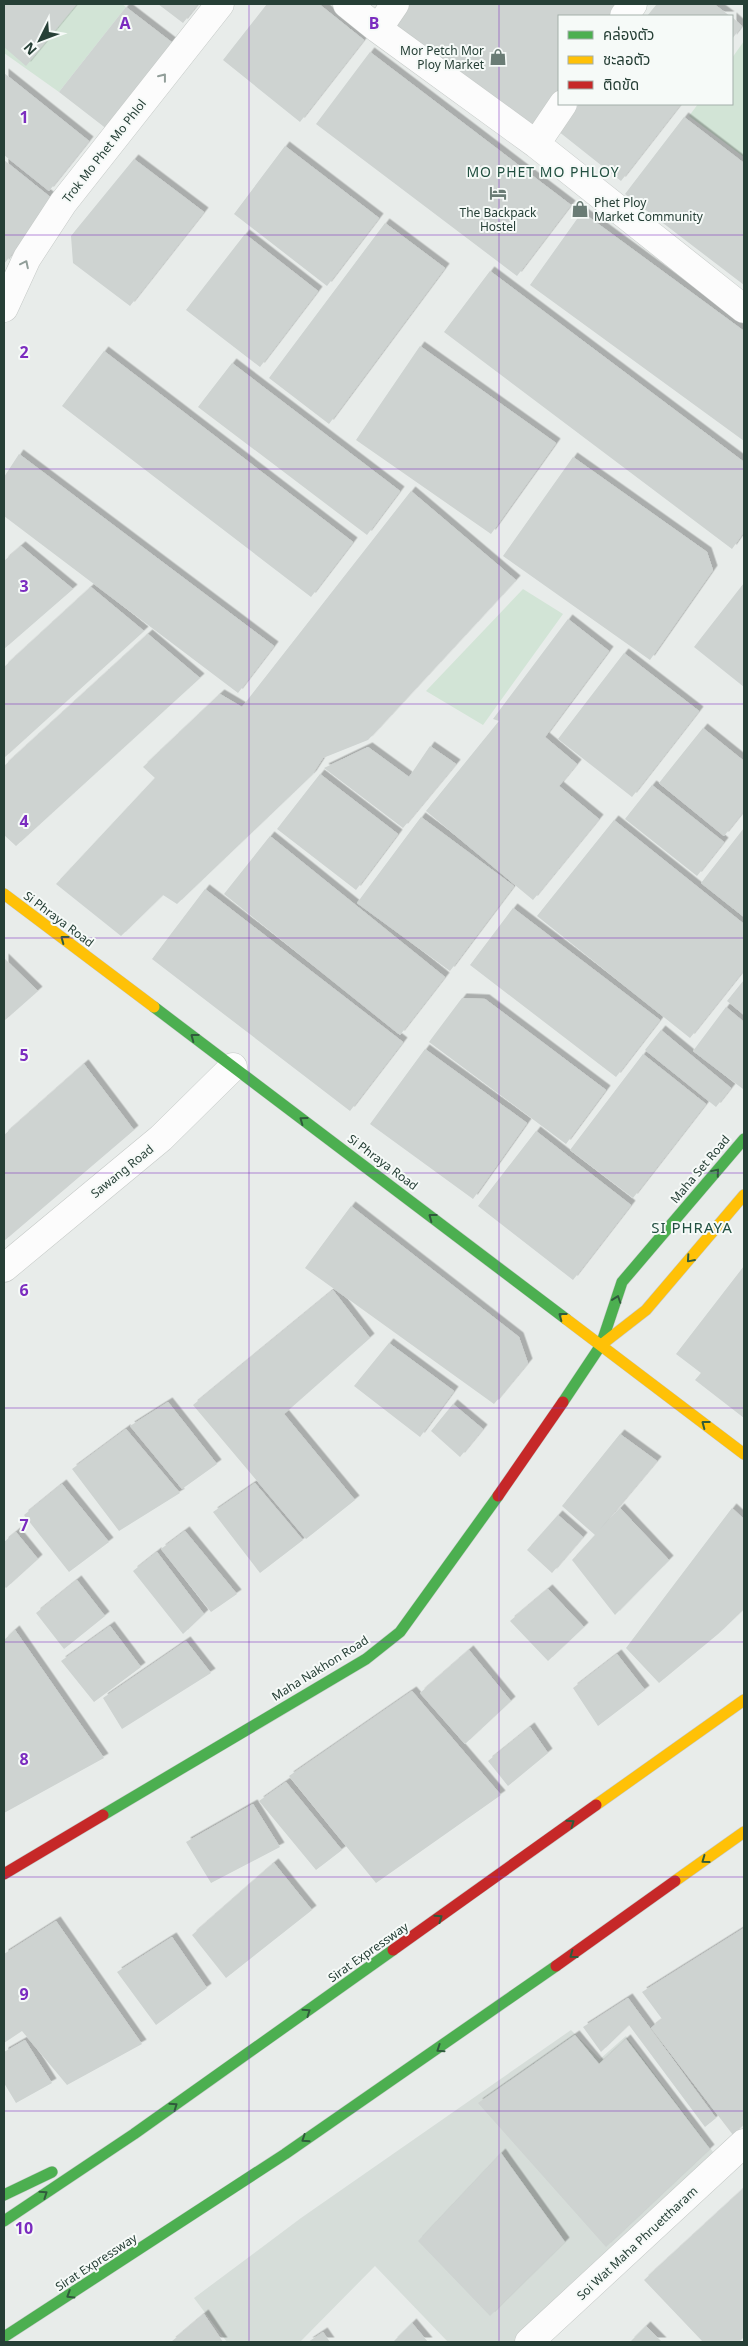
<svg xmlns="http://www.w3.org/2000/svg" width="748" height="2346" font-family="'Noto Sans','Noto Sans Thai',sans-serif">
<defs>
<filter id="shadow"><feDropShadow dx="4.5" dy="-4.5" stdDeviation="0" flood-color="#0004"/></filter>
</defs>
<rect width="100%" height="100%" fill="#e8ecea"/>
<path fill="#d6ddd9" d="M571,2030L600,2059L626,2036L716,2156L514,2342H448L375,2266L300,2342H227L194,2298L301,2218Z"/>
<path fill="#d2e4d6" d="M4,4H122L126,7L59,92L4,53Z
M744,41V157L689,116L698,104H732V58Z
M523,589L563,614L483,725L426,691Z"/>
<path fill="#ced3d1" filter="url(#shadow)" d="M4,4H77L26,66L4,47Z
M158,4H198L183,23Z
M267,4H319L364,40L300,122L223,60Z
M409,4H618L609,16H559V88L533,126L393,27Z
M657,4H714L730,16H647Z
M126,7L178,47L112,133L59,92Z
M732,17L742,26L732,39Z
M370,52L571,205L517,276L316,124Z
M4,73L89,141L49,191L4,155Z
M579,104H681L621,181L558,131Z
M684,117L744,163V285L625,194Z
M285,146L379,218L327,286L234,214Z
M134,159L204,212L130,306L73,263L71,236Z
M4,160L54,200L4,264Z
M582,212L744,331V441L530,285Z
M385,223L445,268L329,424L269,378Z
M245,234L318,291L260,367L186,310Z
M490,271L744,462V532L732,549L444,332Z
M420,346L556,443L491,534L356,440Z
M104,351L353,542L311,597L62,406Z
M232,363L400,491L367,535L198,407Z
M19,454L274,646L238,693L4,516V477Z
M573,457L707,552L713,570L650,660L503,556Z
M411,491L516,580L368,740L323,758L312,775L177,904L163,895L121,936L56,884L155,778L143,767L220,694L242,707Z
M21,546L73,589L4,649V561Z
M744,583V687L694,647Z
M91,587L144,631L4,758V667Z
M568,619L609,651L545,737L577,764L559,786L599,819L533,900L426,811L499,721L493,719Z
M148,634L200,678L16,846L4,835V766Z
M624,653L699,711L632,797L558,739Z
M703,728L744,761V811L724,836L659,783Z
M430,746L456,764L403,828L324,768L368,747L409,777Z
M320,774L398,834L356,890L277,829Z
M652,785L724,842L697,876L625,819Z
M421,817L514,886L450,971L357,903Z
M614,820L744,924V970L690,1038L537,916Z
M744,828V917L701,883Z
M270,836L445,977L400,1035L224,894Z
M205,889L403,1042L350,1111L152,959Z
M513,908L660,1020L616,1077L470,965Z
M4,958L38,991L4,1021Z
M744,980V1015L727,1001Z
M462,998L485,999L606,1090L566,1144L429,1042Z
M726,1007L744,1022L743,1089L693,1051Z
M661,1030L731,1088L716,1107L645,1050Z
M425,1049L527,1123L473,1199L370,1124Z
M643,1054L706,1104L633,1198L570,1150Z
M84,1064L134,1130L4,1241V1135Z
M536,1131L631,1205L573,1280L478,1206Z
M351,1206L519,1337L528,1363L494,1404L305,1268Z
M744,1266V1418L695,1380L701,1373L676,1354Z
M333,1290L370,1338L284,1414L355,1500L306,1539L193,1405Z
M389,1343L454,1391L420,1437L354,1386Z
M168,1402L217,1464L182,1489L130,1426Z
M453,1404L483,1429L460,1457L431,1431Z
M126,1429L180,1493L119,1531L72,1469Z
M620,1434L657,1461L600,1529L620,1508L669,1560L615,1615L572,1560L595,1535L562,1506Z
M255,1483L303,1540L260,1573L213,1512Z
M62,1484L109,1542L69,1572L24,1515Z
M732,1508L744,1519V1609L718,1634L659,1683L626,1648Z
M558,1515L583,1537L552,1573L527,1550Z
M185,1531L237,1594L211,1612L161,1549Z
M16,1532L38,1559L6,1588L4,1586V1542Z
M157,1552L204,1614L183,1634L133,1571Z
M77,1580L105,1616L64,1649L36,1613Z
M548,1589L584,1627L548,1661L510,1621Z
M110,1626L141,1667L94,1702L61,1661Z
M15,1630L104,1758L4,1813V1640Z
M186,1641L211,1673L122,1729L103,1698Z
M469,1650L511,1701L465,1744L420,1693Z
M617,1654L645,1690L598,1726L573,1688Z
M412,1691L501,1795L376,1883L289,1776Z
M530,1727L548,1753L508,1786L488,1761Z
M286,1782L342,1850L316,1870L259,1801Z
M253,1804L280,1847L211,1883L186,1842Z
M274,1863L312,1910L226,1978L192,1935Z
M56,1921L142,2044L67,2085L22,2031L4,2043V1954Z
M744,1928V2124L733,2135L651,2028L662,2019L642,1992Z
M172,1937L207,1988L156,2025L117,1972Z
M628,1998L716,2118L705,2127L629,2025L601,2052L583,2027Z
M575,2035L599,2064L626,2039L710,2149L606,2247L478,2103Z
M25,2040L52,2083L16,2103L4,2083V2052Z
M501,2153L565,2242L490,2316L418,2241Z
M744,2188V2337L739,2342H703L644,2280Z
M204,2314L223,2342H171Z
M412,2323L428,2342H393Z
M646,2326L662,2342H630Z
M323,2332L330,2342H308Z"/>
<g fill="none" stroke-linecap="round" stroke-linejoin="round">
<g stroke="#c5c9c7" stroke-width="29">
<path id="street" d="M347,4L378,29L536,144L744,309
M624,16L633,4
M378,29L395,4
M536,144L563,104
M4,308L27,258L63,203L220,4
M4,1268L161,1138L233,1067
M529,2342L744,2143"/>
</g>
<g stroke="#c4c9c7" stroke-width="12">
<path id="fast" d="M154,1007L566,1319
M563,1402L601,1345L622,1282L744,1139
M103,1815L366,1659L400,1632L498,1496
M4,2195L52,2172
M4,2221L134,2134L393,1950
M4,2337L285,2154L556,1966"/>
</g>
<g stroke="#c4c9c7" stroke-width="12">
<path id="slow" d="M4,894L154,1007
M566,1319L744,1454
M601,1345L646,1310L744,1195
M596,1805L744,1700
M675,1881L744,1832"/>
</g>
<g stroke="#c4c9c7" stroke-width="12">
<path id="jam" d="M498,1496L563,1402
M4,1874L103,1815
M393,1950L596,1805
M556,1966L675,1881"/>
</g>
<use href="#street" stroke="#fcfcfc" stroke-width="28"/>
<use href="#fast" stroke="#4caf50" stroke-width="11"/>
<use href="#slow" stroke="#ffc107" stroke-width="11"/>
<use href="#jam" stroke="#c62828" stroke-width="11"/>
</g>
<defs><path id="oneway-chevron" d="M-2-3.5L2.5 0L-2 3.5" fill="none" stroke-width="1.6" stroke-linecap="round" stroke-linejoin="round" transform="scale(1.25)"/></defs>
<g stroke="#919e99">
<use href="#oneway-chevron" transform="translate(163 77) rotate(-52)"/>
<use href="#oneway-chevron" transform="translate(25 264) rotate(-64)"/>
</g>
<g stroke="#305b3c">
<use href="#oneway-chevron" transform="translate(64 939) rotate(-143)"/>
<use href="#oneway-chevron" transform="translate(194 1037) rotate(-143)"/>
<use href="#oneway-chevron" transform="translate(303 1120) rotate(-144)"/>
<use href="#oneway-chevron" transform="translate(716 1172) rotate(-50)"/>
<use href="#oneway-chevron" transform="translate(432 1217) rotate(-143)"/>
<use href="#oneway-chevron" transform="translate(690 1259) rotate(131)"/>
<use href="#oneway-chevron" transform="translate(617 1299) rotate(-71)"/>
<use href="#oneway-chevron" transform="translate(562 1316) rotate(-143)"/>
<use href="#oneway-chevron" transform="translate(705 1424) rotate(-143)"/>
<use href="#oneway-chevron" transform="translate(571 1823) rotate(-35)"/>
<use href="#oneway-chevron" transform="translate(705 1860) rotate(144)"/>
<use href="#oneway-chevron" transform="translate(439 1918) rotate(-35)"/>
<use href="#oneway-chevron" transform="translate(573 1955) rotate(144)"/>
<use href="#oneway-chevron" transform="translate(307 2012) rotate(-35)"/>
<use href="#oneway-chevron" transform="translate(440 2049) rotate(146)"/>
<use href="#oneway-chevron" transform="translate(174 2106) rotate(-35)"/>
<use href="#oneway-chevron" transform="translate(305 2139) rotate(146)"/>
<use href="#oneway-chevron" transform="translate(44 2194) rotate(-34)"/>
<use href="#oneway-chevron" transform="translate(70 2295) rotate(148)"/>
</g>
<path fill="none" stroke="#7b2cbf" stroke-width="1" stroke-opacity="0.55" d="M249,4V2342M499,4V2342M4,235H744M4,469H744M4,704H744M4,938H744M4,1173H744M4,1408H744M4,1642H744M4,1877H744M4,2111H744"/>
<defs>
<g id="shop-bare" transform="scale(1.35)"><path d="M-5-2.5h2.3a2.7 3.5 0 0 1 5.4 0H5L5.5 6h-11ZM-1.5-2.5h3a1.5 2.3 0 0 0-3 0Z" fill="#6a7c75" stroke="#f6faf8" stroke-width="2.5" paint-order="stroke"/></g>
<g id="hotel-bare" transform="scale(1.35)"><path d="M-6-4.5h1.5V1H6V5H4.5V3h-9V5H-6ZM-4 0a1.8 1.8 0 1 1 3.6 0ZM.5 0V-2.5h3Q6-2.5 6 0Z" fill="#6a7c75" stroke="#f6faf8" stroke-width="2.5" paint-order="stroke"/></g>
</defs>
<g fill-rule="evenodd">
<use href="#shop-bare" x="498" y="57"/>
<use href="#hotel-bare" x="498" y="193"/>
<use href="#shop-bare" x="580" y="209"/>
</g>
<g text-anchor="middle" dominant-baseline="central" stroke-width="4" stroke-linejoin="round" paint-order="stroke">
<g font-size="12" fill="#263f36" stroke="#f6faf8" text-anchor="end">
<text x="484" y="50">Mor Petch Mor<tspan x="484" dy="14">Ploy Market</tspan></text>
<text x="594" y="202" text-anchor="start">Phet Ploy<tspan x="594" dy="14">Market Community</tspan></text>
<text x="498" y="212" text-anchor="middle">The Backpack<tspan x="498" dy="14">Hostel</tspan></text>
</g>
<g font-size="12" fill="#263f36" stroke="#f6faf8">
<text transform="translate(104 151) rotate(-52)">Trok Mo Phet Mo Phlol</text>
<text transform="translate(59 919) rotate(37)">Si Phraya Road</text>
<text transform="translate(383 1162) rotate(37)">Si Phraya Road</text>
<text transform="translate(700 1169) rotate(-50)">Maha Set Road</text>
<text transform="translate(122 1171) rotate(-39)">Sawang Road</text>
<text transform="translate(320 1668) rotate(-32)">Maha Nakhon Road</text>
<text transform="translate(368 1952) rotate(-35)">Sirat Expressway</text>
<text transform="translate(637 2243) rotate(-43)">Soi Wat Maha Phruettharam</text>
<text transform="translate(96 2262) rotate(-33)">Sirat Expressway</text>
</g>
<g font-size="14" letter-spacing="1" fill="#225041" stroke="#f6faf8">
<text x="543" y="171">MO PHET MO PHLOY</text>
</g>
<g font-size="15" letter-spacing="1" fill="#225041" stroke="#f6faf8">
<text x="692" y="1227">SI PHRAYA</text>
</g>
</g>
<g font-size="16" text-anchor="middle" font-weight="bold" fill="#7b2cbf" stroke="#f6faf8" stroke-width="4" stroke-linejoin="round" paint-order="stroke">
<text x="125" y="29">A</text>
<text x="374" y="29">B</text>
<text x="24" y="123">1</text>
<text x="24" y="358">2</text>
<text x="24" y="592">3</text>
<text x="24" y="827">4</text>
<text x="24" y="1061">5</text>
<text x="24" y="1296">6</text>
<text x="24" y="1531">7</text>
<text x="24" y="1765">8</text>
<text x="24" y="2000">9</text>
<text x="24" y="2234">10</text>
</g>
<rect width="748" height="2346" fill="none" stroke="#263f36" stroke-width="10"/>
<rect x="558" y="15" width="175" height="90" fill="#f6faf8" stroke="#a3afaa"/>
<rect x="568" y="31" width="25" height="8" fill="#4caf50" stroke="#a3afaa"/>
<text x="603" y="40" font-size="15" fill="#263f36">คล่องตัว</text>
<rect x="568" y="56" width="25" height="8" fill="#ffc107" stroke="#a3afaa"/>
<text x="603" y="65" font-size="15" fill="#263f36">ชะลอตัว</text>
<rect x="568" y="81" width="25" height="8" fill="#c62828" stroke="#a3afaa"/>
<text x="603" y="90" font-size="15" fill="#263f36">ติดขัด</text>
<g transform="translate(40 40) rotate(228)" stroke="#f6faf8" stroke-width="4" paint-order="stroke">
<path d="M0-4L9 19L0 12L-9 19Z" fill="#263f36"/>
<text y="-8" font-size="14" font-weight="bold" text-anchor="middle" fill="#263f36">N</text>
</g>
</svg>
